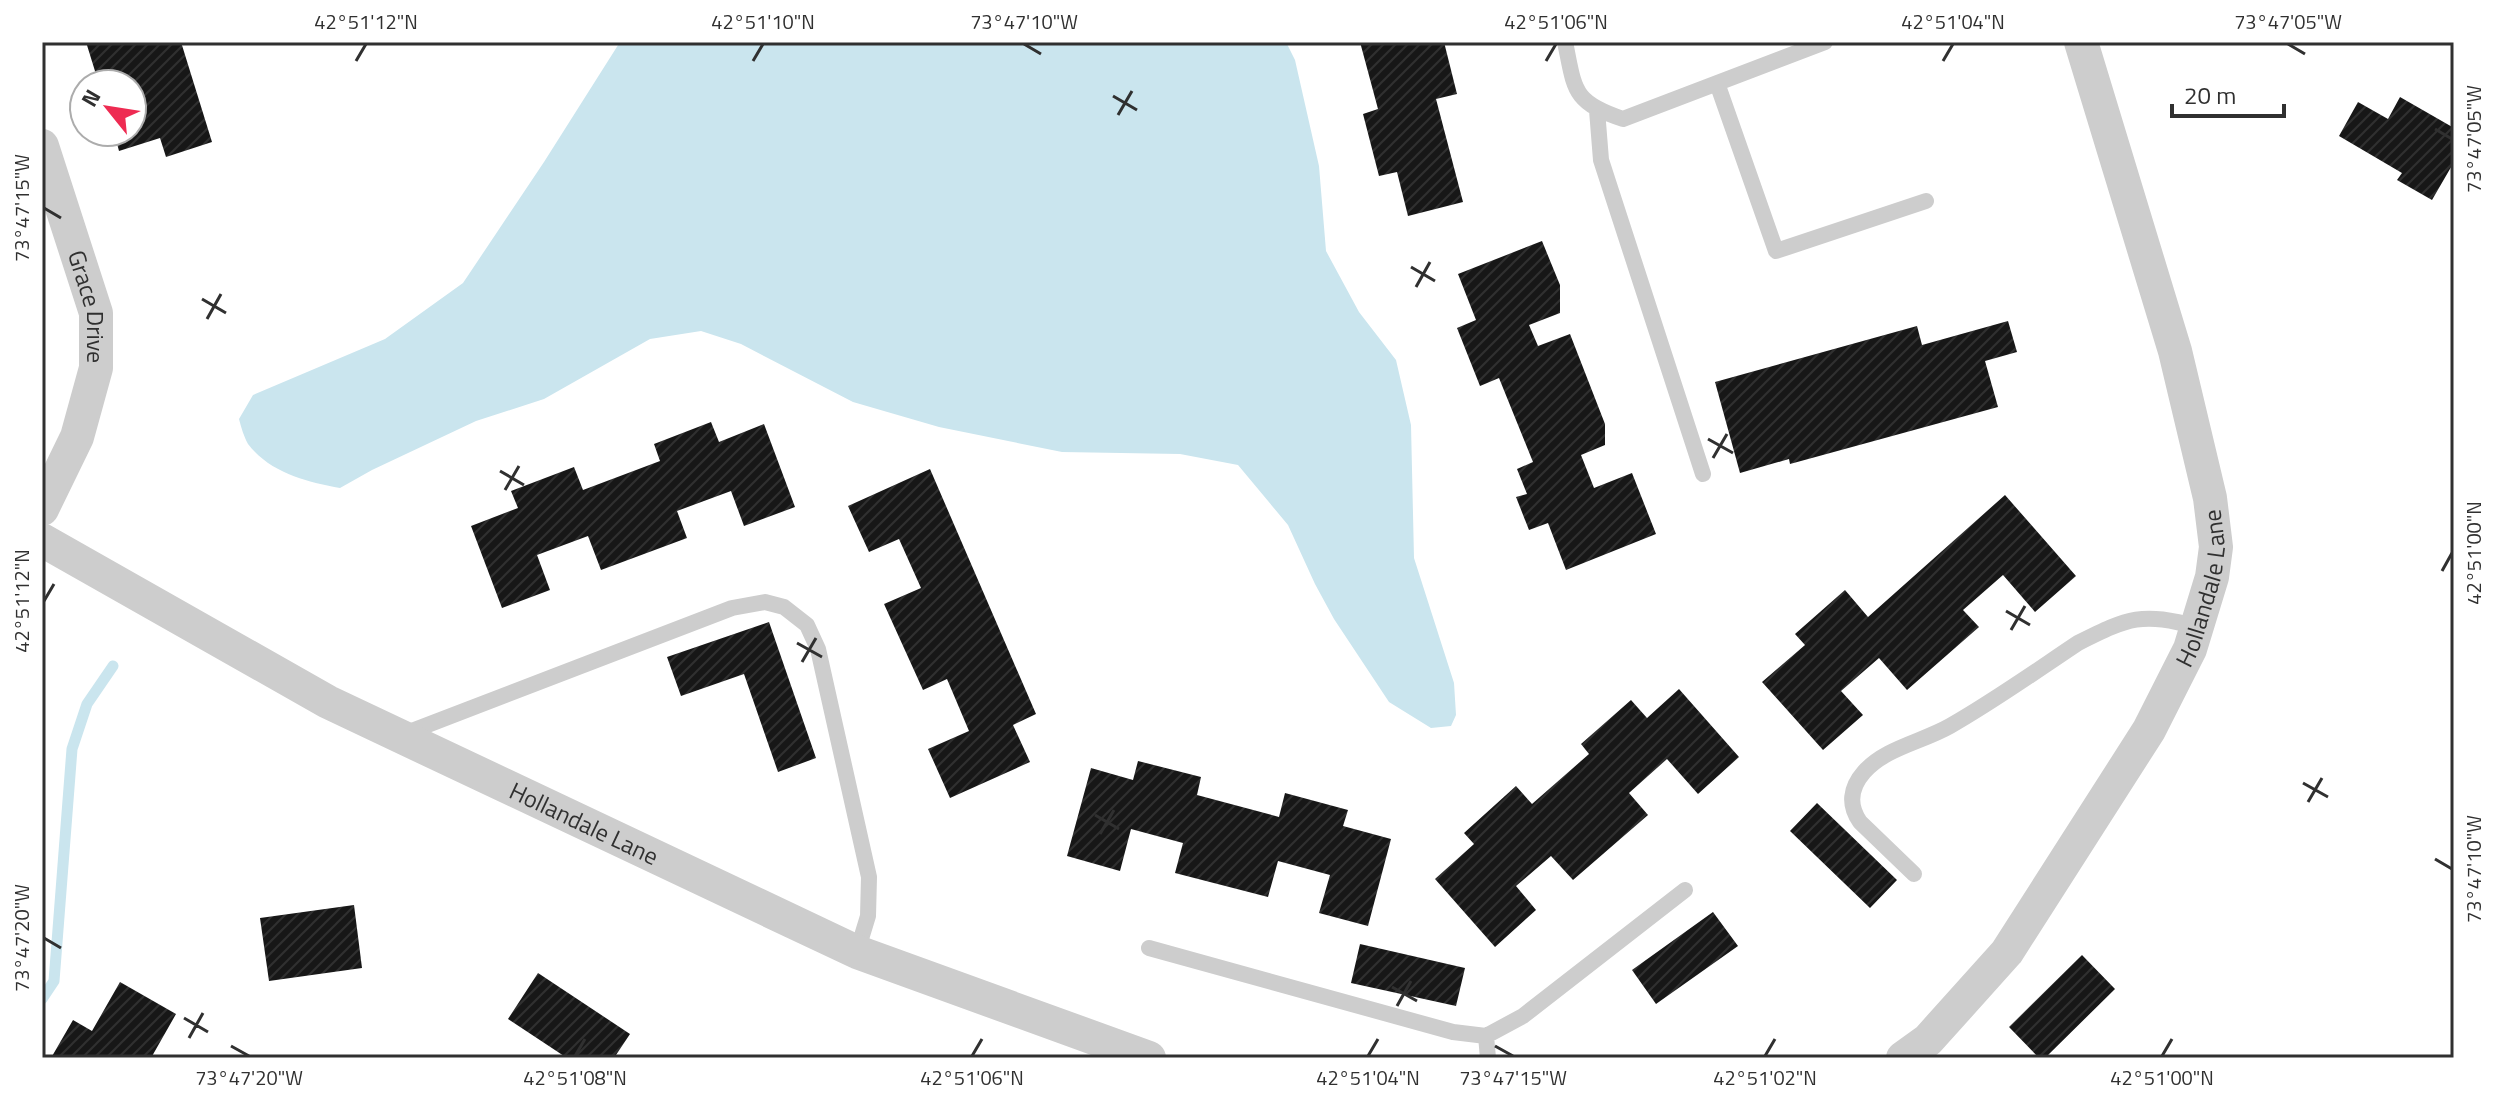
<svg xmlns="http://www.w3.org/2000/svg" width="2496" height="1100" font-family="'Titillium Web',sans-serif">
<defs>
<pattern id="building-hatch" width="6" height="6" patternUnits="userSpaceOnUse" patternTransform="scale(2)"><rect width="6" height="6" fill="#171717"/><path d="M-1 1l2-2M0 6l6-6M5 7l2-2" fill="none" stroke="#303030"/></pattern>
</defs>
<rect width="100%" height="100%" fill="#fff"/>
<path fill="#cae5ee" d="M620,42H1286L1295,60L1319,166L1326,251L1359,312L1396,360L1411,425L1414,558L1454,683L1456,715L1451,726L1431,728L1389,702L1334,619L1315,584L1288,525L1238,465L1180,454L1062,452L939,427L853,402L741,344L701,331L650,339L544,399L476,421L372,470L340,488C307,482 270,473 248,444C244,437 241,427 239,419L253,395L385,339L463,283L544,162Z"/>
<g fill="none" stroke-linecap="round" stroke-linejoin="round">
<path stroke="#cae5ee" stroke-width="11" d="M42,999L54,981L72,749L87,704L113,666"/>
</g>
<path fill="url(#building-hatch)" d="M86,42H181L212,142L166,157L160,138L119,151L114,132H132V84H99Z
M1360,42H1444L1457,94L1436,99L1463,202L1408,216L1397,172L1379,176L1363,114L1378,109Z
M2400,97L2454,128V162L2432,200L2397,180L2402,173L2339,136L2358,102L2388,119Z
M1542,241L1560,285V313L1529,325L1538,346L1570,334L1605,424V445L1581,455L1594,488L1632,473L1656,534L1566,570L1548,523L1529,530L1516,497L1527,494L1517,469L1533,462L1499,378L1480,386L1457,328L1476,320L1458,274Z
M2008,321L2017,352L1985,361L1998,407L1790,464L1789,459L1740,473L1715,382L1917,326L1922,345Z
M711,422L719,442L764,424L795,507L744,526L731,491L677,511L687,538L601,570L588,536L537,555L550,590L502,608L471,526L518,508L511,491L574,467L583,490L660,461L654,444Z
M930,469L1036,714L1013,725L1030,762L950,798L928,749L969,731L947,679L923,690L884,604L921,588L899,539L869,552L848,506Z
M2005,495L2076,576L2035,612L2003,575L1963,610L1979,627L1907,690L1879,658L1841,691L1863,715L1823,750L1762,682L1805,645L1795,634L1845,590L1868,617Z
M769,622L816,758L778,772L744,674L681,696L667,657Z
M1679,689L1739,757L1698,794L1667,759L1629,793L1648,815L1573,880L1551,856L1516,886L1536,910L1495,947L1435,879L1474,844L1464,833L1516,786L1532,804L1589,754L1581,744L1631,700L1647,718Z
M1138,761L1201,777L1197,795L1279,817L1285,793L1348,810L1343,826L1391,839L1368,926L1319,913L1330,875L1278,861L1268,897L1175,873L1183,843L1131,829L1120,871L1067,856L1091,768L1133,780Z
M1817,803L1897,880L1870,908L1790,831Z
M354,905L362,968L269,981L260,918Z
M1713,912L1738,946L1656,1004L1632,970Z
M1360,944L1465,968L1456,1006L1351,983Z
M2082,955L2115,989L2045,1058H2039L2009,1027Z
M538,973L630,1034L614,1058H567L508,1019Z
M120,982L176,1014L151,1058H51L73,1020L92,1031Z"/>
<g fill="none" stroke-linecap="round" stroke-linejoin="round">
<path stroke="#cdcdcd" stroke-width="16" d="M1565,42C1575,90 1572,102 1623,119L1825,42
M1717,83L1776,251L1926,201
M1597,110L1601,160L1703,474
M404,734L732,608L765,602L784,607L807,625L818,649L869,877L868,916L857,952
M1914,874L1860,822C1848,805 1850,788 1864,772C1885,748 1922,742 1950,726C1994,701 2036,671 2078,643C2130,617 2141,612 2198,627
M1149,948L1453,1032L1486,1036L1523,1016L1685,890
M1486,1036L1488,1058"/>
<g stroke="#cdcdcd" stroke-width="34">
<path id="s1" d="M42,146L96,313V368L77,437L42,509"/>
<path id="s2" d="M42,540L328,702L857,952L1149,1058"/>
<path id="s3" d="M1903,1058L1928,1040L2007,952L2149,730L2190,649L2212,577L2216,547L2210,498L2175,351L2081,42"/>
</g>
</g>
<path fill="none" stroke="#303030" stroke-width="3" d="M1024,44L1041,54M2288,44L2305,54M356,61L366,44M753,61L763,44M1546,61L1556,44M1943,61L1953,44M1113,96L1137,110M1118,115L1132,91M2435,129L2452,139M44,208L61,218M1411,267L1435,281M1416,287L1430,262M202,299L226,313M207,319L221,294M1708,439L1733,453M1713,458L1727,434M500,471L524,485M505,490L519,466M2442,571L2452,553M44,601L54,584M2006,611L2030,625M2011,630L2025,606M797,643L822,657M802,662L816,638M2303,783L2328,797M2308,802L2322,778M1095,815L1119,829M1100,834L1114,810M2435,859L2452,869M44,938L61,948M1392,987L1417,1001M1397,1006L1411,981M184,1018L208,1032M189,1038L203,1013M231,1046L249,1056M1495,1046L1513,1056M575,1056L585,1039M972,1056L982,1039M1368,1056L1378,1039M1765,1056L1775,1039M2162,1056L2172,1039"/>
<g text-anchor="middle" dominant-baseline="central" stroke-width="8" stroke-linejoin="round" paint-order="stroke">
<g font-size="24" fill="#303030" stroke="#fff">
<text stroke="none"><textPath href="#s1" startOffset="168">Grace Drive</textPath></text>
<text stroke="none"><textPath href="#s3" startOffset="566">Hollandale Lane</textPath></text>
<text stroke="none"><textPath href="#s2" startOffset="612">Hollandale Lane</textPath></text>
</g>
</g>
<rect width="2496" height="1100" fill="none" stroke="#ffffff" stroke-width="88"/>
<g transform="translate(108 108) rotate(300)"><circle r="38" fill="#ffffff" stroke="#acacac" stroke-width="2"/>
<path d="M0-6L14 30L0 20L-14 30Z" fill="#ee2b52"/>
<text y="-12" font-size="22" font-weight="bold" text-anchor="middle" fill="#303030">N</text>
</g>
<path d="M2172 104v12h112v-12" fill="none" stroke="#303030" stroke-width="4"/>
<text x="2184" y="104" font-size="24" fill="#303030" stroke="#ffffff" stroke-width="6" paint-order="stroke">20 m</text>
<rect x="44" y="44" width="2408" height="1012" fill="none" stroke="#303030" stroke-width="3"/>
<g font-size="20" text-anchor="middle" fill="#303030">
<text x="366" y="29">42°51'12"N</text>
<text x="763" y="29">42°51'10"N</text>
<text x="1024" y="29">73°47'10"W</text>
<text x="1556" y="29">42°51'06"N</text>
<text x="1953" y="29">42°51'04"N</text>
<text x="2288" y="29">73°47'05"W</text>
<text transform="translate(2474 139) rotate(-90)" y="7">73°47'05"W</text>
<text transform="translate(22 208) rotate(-90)" y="7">73°47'15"W</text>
<text transform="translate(2474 553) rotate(-90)" y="7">42°51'00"N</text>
<text transform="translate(22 601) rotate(-90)" y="7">42°51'12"N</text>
<text transform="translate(2474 869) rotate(-90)" y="7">73°47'10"W</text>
<text transform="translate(22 938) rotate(-90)" y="7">73°47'20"W</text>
<text x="249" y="1085">73°47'20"W</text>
<text x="575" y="1085">42°51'08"N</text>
<text x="972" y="1085">42°51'06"N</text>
<text x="1368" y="1085">42°51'04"N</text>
<text x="1513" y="1085">73°47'15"W</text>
<text x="1765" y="1085">42°51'02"N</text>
<text x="2162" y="1085">42°51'00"N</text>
</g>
</svg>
